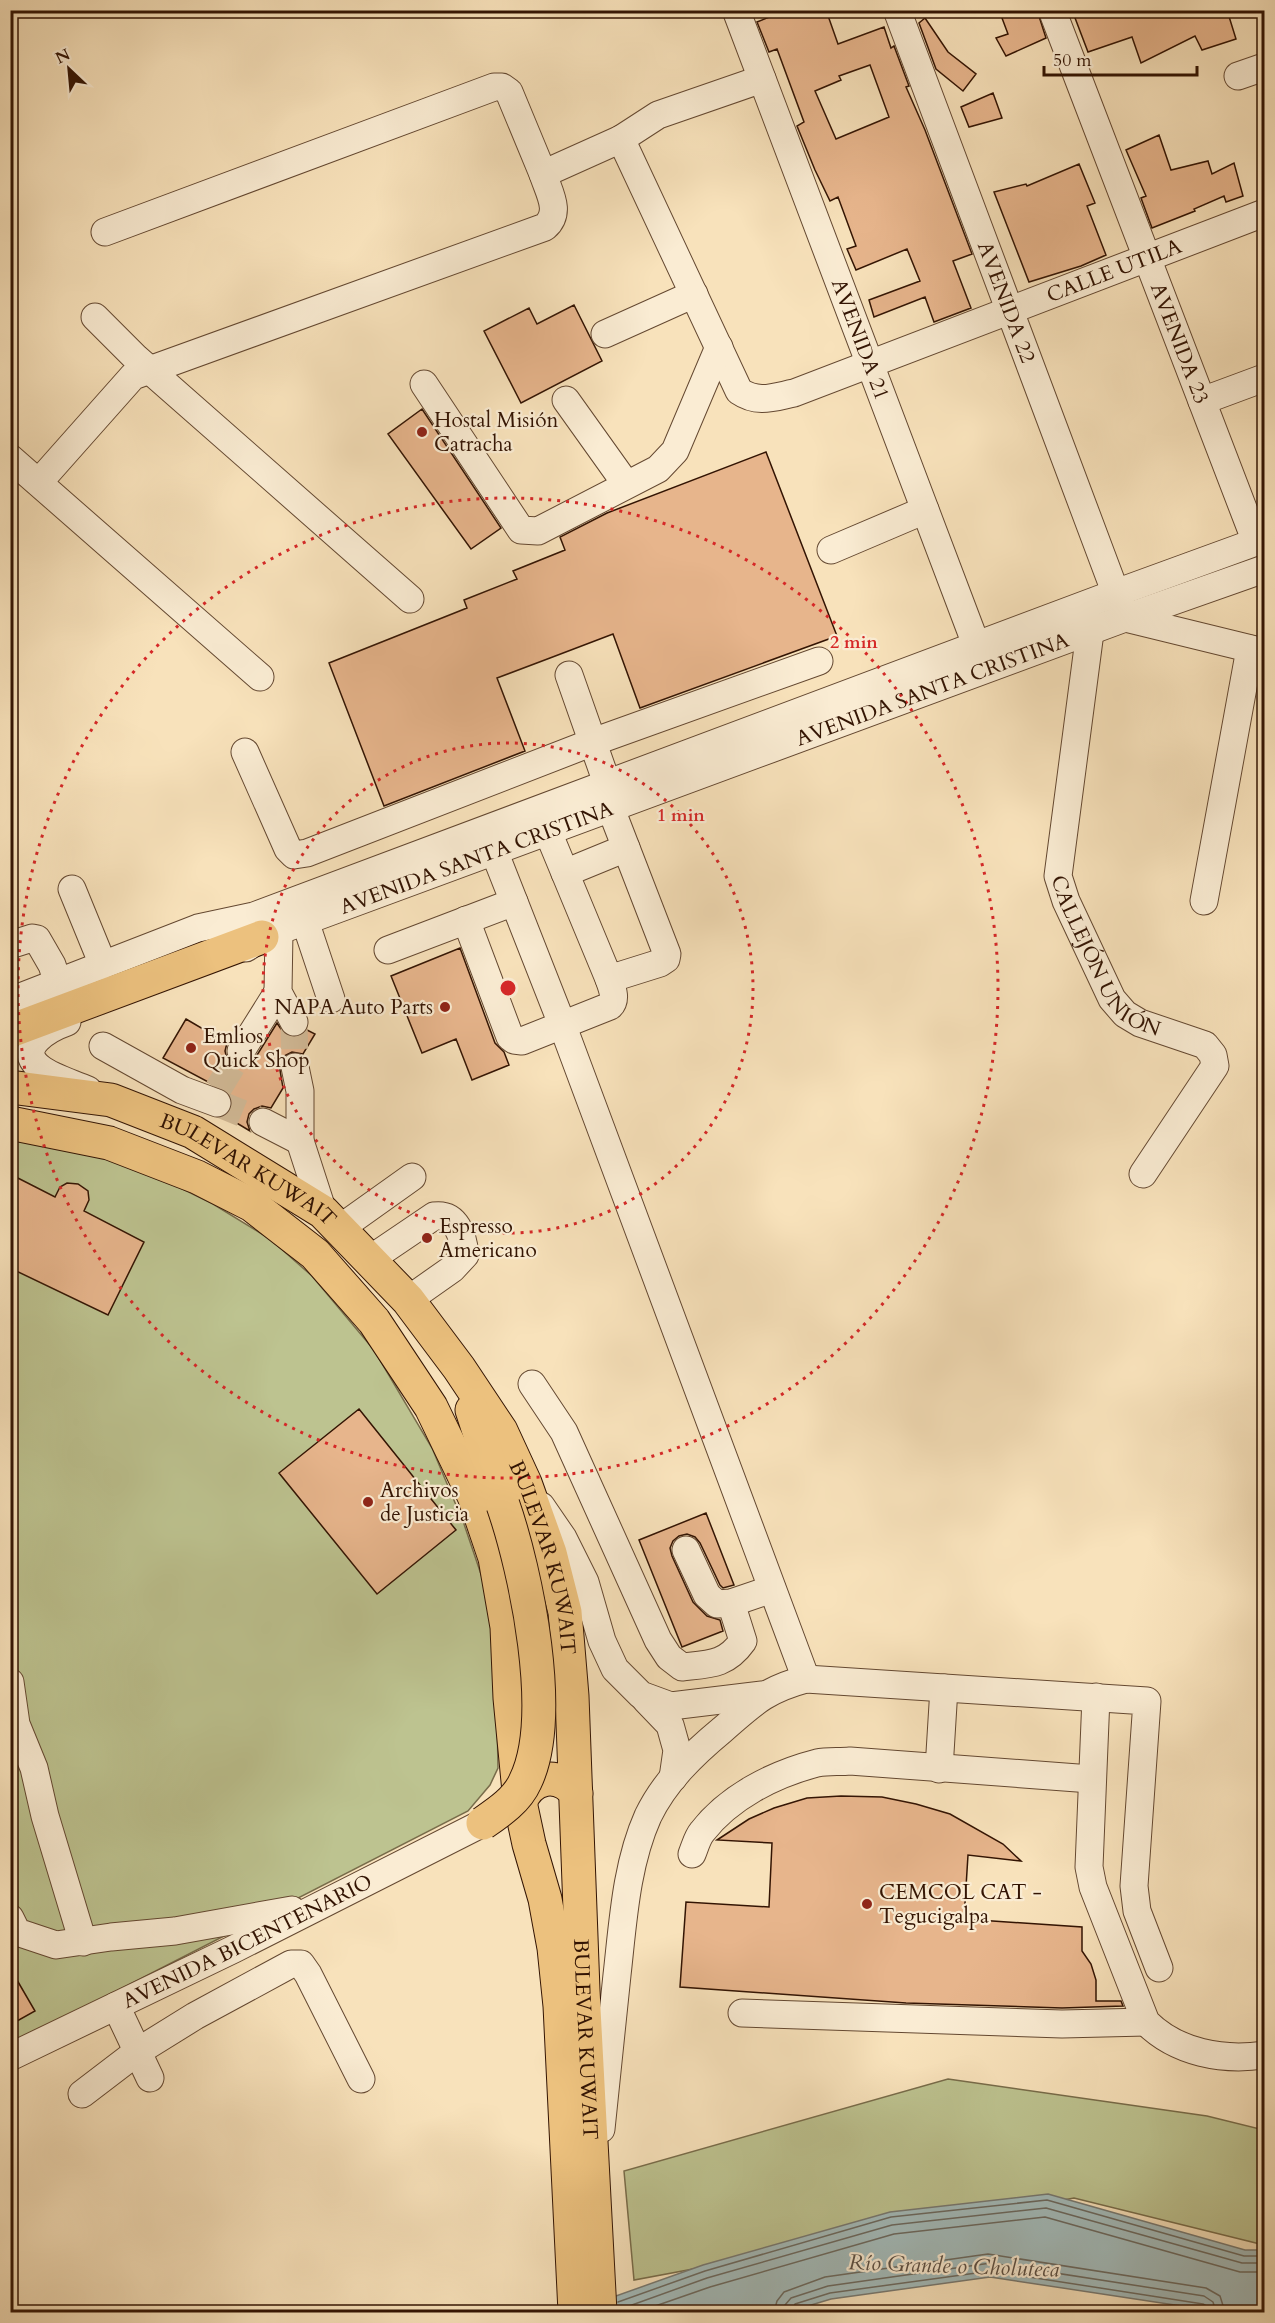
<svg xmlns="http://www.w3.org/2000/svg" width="1275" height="2323" font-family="Cardo,serif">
<rect width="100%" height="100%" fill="#f8e2bb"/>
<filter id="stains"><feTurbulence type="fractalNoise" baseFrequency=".00333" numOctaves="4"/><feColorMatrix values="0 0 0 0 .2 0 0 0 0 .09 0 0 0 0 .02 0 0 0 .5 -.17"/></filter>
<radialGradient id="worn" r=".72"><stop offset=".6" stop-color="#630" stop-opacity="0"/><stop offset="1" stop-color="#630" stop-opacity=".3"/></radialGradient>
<path fill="#bdc390" stroke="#786c4a" stroke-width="1.5" d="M11,1133L128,1162L213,1204L270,1239L312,1276L374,1350L432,1448L464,1524L489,1598L497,1715L498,1768L490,1785L468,1811L11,2045Z
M948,2079L1207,2116L1264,2130V2245L1074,2198L634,2280L624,2171Z"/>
<path fill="#a2bbbb" stroke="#767871" stroke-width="1.5" d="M1048,2194L1245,2250H1264V2312H1221L990,2277L831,2299L788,2312H571L703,2265L890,2212Z"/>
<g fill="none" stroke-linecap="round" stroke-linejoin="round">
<path stroke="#6a685f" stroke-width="1.5" d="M618,2302L705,2271L891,2217L1047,2200L1244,2256H1264
M618,2310L707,2278L892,2225L1046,2208L1242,2263H1264
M638,2312L710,2287L894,2234L1045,2217L1240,2272H1264
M774,2312L777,2301L784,2292L825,2277L988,2254L1206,2288L1220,2296L1225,2312
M783,2312L785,2305L791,2298L828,2286L991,2263L1204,2296L1213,2302L1216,2312
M791,2312L795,2304L830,2293L991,2271L1203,2304L1208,2307L1209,2312"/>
</g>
<path fill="#e7b58c" stroke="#331403" stroke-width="1.5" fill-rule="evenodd" d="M787,10H826L838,44L884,27L891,48L894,46L909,86L906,87L925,130L972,254L953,261L971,308L934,322L925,297L874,317L869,300L920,281L907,249L856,270L847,249L856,246L838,197L830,201L815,170L797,126L804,122L777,49L769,52L757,22ZM870,65L889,117L836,139L815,91L841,80L839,76Z
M999,10H1037L1046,38L1006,56L996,38L1008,34Z
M1072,10H1227L1236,39L1202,50L1195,36L1141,63L1132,37L1088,52Z
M925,18L948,52L976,74L963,91L936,69L919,23Z
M993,93L1002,118L969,127L961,107Z
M1159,135L1171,170L1208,161L1212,174L1234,163L1243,196L1226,202L1224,196L1194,209L1195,211L1152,228L1141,198L1146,196L1126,150Z
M1079,164L1095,203L1087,206L1106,255L1081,266L1029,282L994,192L1026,184L1027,186Z
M574,305L602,361L521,403L484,331L529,308L537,324Z
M422,409L501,528L471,549L388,434Z
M766,452L837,636L640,708L613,634L550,658L497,678L525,751L384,806L329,663L467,608L464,600L517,579L513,571L565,550L560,537L607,513Z
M460,948L495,1043L504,1052L509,1065L472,1080L456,1039L422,1053L391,976Z
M186,1019L227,1043L225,1051L227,1059L233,1065L240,1067L248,1065L254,1060L277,1023L285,1035L293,1038L301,1036L307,1030L315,1034L303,1054L292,1052L284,1056L280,1062V1070L283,1088L271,1108L262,1106L254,1109L249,1114L247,1122L250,1131L225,1116L232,1108V1100L229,1093L163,1058Z
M10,1174L55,1197L60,1187L67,1183L78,1184L88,1191L89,1200L84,1211L144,1242L108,1315L10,1268Z
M359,1409L456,1530L377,1594L279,1473Z
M706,1513L734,1585L723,1588L720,1585L700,1543L695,1537L687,1534L679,1536L673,1541L670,1548L672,1556L693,1602L707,1616L720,1620L723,1631L682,1647L639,1540Z
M841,1796L882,1797L916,1804L950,1814L1003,1844L1021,1861L968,1855L964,1919L1082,1927V1951L1091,1964L1096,1980V2001H1121L1123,2006L1062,2008L906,2003L680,1987L686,1902L769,1907L772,1843L717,1840L749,1819L774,1808L807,1798Z
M10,1968L35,2011L10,2025Z"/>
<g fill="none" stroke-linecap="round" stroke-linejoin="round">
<path stroke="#d1b996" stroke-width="27" stroke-dasharray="27 14" stroke-linecap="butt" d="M294,1022L295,1067
M218,1089L241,1051
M217,1103L263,1122"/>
<g stroke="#644831" stroke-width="29">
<g id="minor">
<path id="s1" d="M736,10L983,663"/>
<path id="s2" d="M897,10L1125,618L1264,652"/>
<path id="s3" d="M1052,10L1256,542"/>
<path d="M1238,76L1264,67"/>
<path id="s4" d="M621,139L739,391C758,404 774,397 794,393L1264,213"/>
<path d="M105,232L494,87H502L509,92L543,174"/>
<path d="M95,317L136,358L410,599"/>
<path d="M605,334L694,294"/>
<path d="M424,384L521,530L538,531L658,469L675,451L719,347"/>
<path d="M566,400L626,484"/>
<path d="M1202,401L1264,378"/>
<path d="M10,458L260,677"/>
<path d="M39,482L133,376L545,227C562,212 549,193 543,174L621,139L658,115L762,79"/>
<path d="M831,550L925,510"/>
<path id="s5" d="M1086,618L1090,632L1058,876L1066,901L1112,999L1125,1014L1140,1023L1205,1045L1213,1055L1215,1066L1143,1174"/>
<path d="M569,675L607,783"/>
<path d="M245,752L288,849L294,855L307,853L593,742L819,661"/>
<path d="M548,832L609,979L660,963L666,959L667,954L611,809"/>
<path d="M494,851L562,1024L806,1679"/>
<path d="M565,873L626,848"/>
<path d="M72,889L99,955L101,966"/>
<path d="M1204,901L1250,649"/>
<path d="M466,920L510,1037L514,1040L522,1041L610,1006C617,999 612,988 609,979"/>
<path d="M305,921L331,999"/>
<path d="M279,931L278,992L294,1022"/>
<path d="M10,945L32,938L37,939L52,965L58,983"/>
<path id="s6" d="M246,948L262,937L305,921L1125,618L1264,569"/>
<path d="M388,950L514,902"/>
<path d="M10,1001L198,928L254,916L1116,593L1264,539"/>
<path d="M67,1022C50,1028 14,1047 40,1068C53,1078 72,1083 88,1090"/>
<path d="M103,1046L182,1090L217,1103"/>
<path d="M241,1051L278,992"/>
<path d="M295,1067L300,1091V1141L323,1212"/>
<path d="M263,1122L300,1141"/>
<path d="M339,1229L412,1177"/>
<path d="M369,1260L434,1216C457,1213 463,1236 465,1255L452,1269L408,1300"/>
<path d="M532,1384L564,1432L658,1640L669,1657L682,1667C710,1664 726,1665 743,1641L731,1603"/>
<path d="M541,1506L563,1538L585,1582L602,1641L615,1669L641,1695L671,1706L762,1695"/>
<path d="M686,1550L707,1595L717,1604L731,1603L772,1589"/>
<path d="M10,1682L16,1724L34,1768L45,1816L83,1942"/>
<path d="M1096,1697L1089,1867L1093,1887L1146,2022C1177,2053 1223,2061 1264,2055"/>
<path d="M646,1700L670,1725L677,1750L673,1778"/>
<path d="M939,1769L944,1688"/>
<path d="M692,1854C695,1847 697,1838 702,1832C729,1797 774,1774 817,1763C827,1761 839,1762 850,1761L1091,1779"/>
<path d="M10,1918L17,1932L56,1945L111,1937L175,1931L292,1910"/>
<path d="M116,2006L150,2078"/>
<path d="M742,2013L1062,2024L1146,2022"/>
<path id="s7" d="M10,2057L234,1949L483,1823"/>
<path d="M82,2094L137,2052L195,2016L291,1964H301L308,1974L361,2079"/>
<path d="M601,2129C606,2078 612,2027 617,1975C623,1922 626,1865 648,1816C665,1781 693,1754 722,1730C753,1703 765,1690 806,1679L1147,1701L1134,1886L1137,1911L1159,1968"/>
</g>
</g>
<g stroke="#331403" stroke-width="35">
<g id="major">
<path d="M10,1031L262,937"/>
<path id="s8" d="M10,1087L111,1100L193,1132L323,1212L408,1300L459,1368L501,1431L525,1483L550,1553L565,1612L572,1696L583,1990L600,2312"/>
<path d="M10,1123L109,1143L197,1177L252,1205L315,1254L374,1321L431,1407L474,1496L495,1558L507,1627L510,1698L520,1802L529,1844L545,1899L554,1948L560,2006L575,2312"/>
<path d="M472,1410L503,1505"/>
<path d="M520,1802C531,1776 558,1771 576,1793"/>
</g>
</g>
<use href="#minor" stroke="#faecd3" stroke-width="27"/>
<use href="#major" stroke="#ecc17e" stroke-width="33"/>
<g stroke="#331403" stroke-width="35" stroke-linecap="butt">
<path id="major-bridge" d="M483,1823C499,1812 517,1800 525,1782C557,1718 526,1571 503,1505"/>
</g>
<use href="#major-bridge" stroke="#ecc17e" stroke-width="33"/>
</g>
<g fill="none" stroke="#d62828" stroke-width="3" stroke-dasharray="3 6">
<circle cx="508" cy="988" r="245"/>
<circle cx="508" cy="988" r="490"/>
</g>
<g fill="#8f2418" stroke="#faecd3" stroke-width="2">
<circle cx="422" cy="432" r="6"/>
<circle cx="445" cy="1007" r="6"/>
<circle cx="191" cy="1048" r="6"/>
<circle cx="427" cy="1238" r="6"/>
<circle cx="368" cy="1502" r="6"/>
<circle cx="867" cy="1904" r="6"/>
</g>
<g text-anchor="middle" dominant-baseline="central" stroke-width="4.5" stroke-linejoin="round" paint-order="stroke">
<g font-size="21" fill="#331403" stroke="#faecd3">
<text stroke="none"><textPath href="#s4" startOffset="678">CALLE UTILA</textPath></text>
<text stroke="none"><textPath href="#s2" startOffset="312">AVENIDA 22</textPath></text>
<text stroke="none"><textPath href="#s1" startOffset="352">AVENIDA 21</textPath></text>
<text stroke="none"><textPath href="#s3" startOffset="357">AVENIDA 23</textPath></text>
<text stroke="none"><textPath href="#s6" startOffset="734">AVENIDA SANTA CRISTINA</textPath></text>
<text stroke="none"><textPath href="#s6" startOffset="248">AVENIDA SANTA CRISTINA</textPath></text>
<text stroke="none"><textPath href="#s5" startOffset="357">CALLEJÓN UNIÓN</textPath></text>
<text stroke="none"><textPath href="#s8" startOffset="256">BULEVAR KUWAIT</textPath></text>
<text stroke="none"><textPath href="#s8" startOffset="760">BULEVAR KUWAIT</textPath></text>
<text stroke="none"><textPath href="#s7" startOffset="264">AVENIDA BICENTENARIO</textPath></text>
<text stroke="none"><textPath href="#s8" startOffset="1246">BULEVAR KUWAIT</textPath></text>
</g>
<g font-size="21" fill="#331403" stroke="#faecd3" text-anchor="start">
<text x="434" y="420">Hostal Misión<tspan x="434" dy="24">Catracha</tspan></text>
<text x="433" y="1007" text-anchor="end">NAPA Auto Parts</text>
<text x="203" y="1036">Emlios<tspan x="203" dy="24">Quick Shop</tspan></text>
<text x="439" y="1226">Espresso<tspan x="439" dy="24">Americano</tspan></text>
<text x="380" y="1490">Archivos<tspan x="380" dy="24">de Justicia</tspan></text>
<text x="879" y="1892">CEMCOL CAT -<tspan x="879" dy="24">Tegucigalpa</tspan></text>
</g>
<g font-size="22" font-style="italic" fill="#5a4e43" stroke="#faecd3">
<text transform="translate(954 2266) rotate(2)">Río Grande o Choluteca</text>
</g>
</g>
<circle cx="508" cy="988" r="9" fill="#d62828" stroke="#faecd3" stroke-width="3"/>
<g font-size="18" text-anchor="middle" font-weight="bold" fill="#d62828" stroke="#faecd3" stroke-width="4.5" stroke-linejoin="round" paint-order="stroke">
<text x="854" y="648">2 min</text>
<text x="681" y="821">1 min</text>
</g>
<rect width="1275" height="2323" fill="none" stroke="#f8e2bb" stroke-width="36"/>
<rect x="12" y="12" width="1251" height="2299" fill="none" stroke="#331403" stroke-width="3"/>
<rect x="18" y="18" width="1239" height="2287" fill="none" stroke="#331403" stroke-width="1.5"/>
<g transform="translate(69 69) rotate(334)" stroke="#faecd3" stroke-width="4.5" paint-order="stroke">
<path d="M0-4.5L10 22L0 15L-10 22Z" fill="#331403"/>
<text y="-9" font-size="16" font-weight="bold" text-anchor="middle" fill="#331403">N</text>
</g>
<path d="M1044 66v9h153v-9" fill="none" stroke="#331403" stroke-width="3"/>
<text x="1053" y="66" font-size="18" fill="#331403" stroke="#faecd3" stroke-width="4.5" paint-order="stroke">50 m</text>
<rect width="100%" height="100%" filter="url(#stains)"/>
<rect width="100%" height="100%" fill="url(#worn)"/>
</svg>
